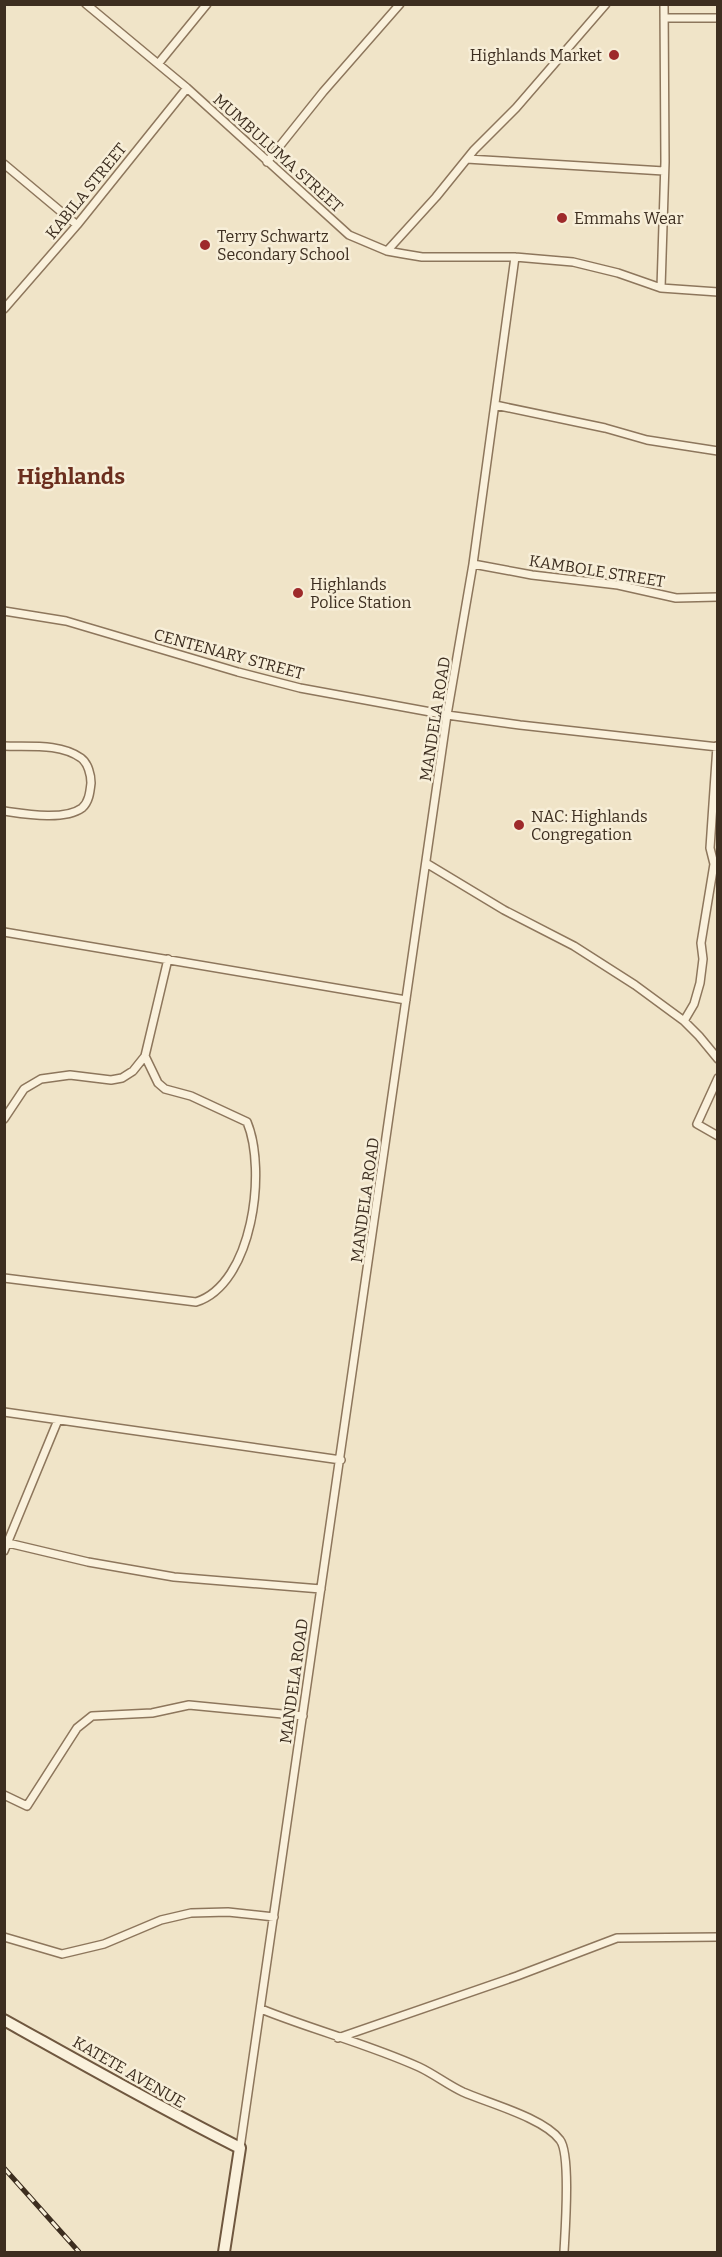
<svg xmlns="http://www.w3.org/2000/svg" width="722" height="2257" font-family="Bitter,serif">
<rect width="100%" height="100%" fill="#f0e4c8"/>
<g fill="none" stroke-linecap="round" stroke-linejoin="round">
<g stroke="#8d765c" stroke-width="10">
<path id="street" d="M86,4L187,88L349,235L387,251L404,254L422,257H515L573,262L618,273L661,288L718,292
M664,18H718
M158,64L207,4
M467,159L664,171
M267,162L323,92L400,4
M4,164L77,225
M387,251L436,197L474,150L516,108L606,4
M661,288L665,162L664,4
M4,309L77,225L187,88
M495,405L605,428L647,440L718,451
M473,564L532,575L618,585L676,598L718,597
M4,611L66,621L238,672L300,688L447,715L520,725L718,747
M4,746C29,747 60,743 81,758C88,763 91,775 91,783C90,792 89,802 82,808C64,821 25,814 4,811
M426,863L504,910L574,946L635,985L684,1021L699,1036L718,1059
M4,932L406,1000
M684,1021L694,1004L700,983L703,959L701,943L714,864L710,848L717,746
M718,1078L697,1124L718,1136
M4,1119L24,1089L41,1079L70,1075L111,1080L122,1078L133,1071L145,1056
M4,1278L196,1302C253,1284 267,1170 247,1122L191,1096L165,1089L158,1083L145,1056L168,959
M4,1412L341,1460
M8,1543L88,1562L174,1577L321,1589
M4,1551L58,1420
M4,1795L27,1806L77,1728L92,1716L152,1713L189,1705L303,1716
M4,1937L62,1954L104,1944L161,1920L191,1913L228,1912L274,1917
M261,2009C313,2030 368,2044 419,2067C434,2074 448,2085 463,2092C488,2103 544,2118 560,2140C571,2154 565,2232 564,2252
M338,2038L517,1976L617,1938L718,1937
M240,2148L447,715L473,564L515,257"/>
</g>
<g stroke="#6f573f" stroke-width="14">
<path id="secondary" d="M4,2020C83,2064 160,2108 240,2148L224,2252"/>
</g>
<use href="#street" stroke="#faf1dc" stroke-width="7"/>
<use href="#secondary" stroke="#faf1dc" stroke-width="10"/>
<g stroke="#3d2e20" stroke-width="5">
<path id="rail" d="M4,2168L79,2252"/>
</g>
<use href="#rail" stroke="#f7eed8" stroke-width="3" stroke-dasharray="9" stroke-linecap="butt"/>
</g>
<g fill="#9e2a2b" stroke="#f7eed8" stroke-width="2">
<circle cx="614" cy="55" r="6"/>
<circle cx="562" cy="218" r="6"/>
<circle cx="205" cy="245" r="6"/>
<circle cx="298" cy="593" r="6"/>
<circle cx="519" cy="825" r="6"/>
</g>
<g text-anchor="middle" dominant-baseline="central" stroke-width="5" stroke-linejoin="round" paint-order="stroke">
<g font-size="16" fill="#3d2e20" stroke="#f7eed8" text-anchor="start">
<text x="602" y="55" text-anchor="end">Highlands Market</text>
<text x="574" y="218">Emmahs Wear</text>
<text x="217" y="236">Terry Schwartz<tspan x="217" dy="18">Secondary School</tspan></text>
<text x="310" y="584">Highlands<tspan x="310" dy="18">Police Station</tspan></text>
<text x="531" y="816">NAC: Highlands<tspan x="531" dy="18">Congregation</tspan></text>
</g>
<g font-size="16" fill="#3d2e20" stroke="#f7eed8">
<text transform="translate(278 153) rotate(42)">MUMBULUMA STREET</text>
<text transform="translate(86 191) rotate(-51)">KABILA STREET</text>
<text transform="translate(597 571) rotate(9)">KAMBOLE STREET</text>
<text transform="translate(229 654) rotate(15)">CENTENARY STREET</text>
<text transform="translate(435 719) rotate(-81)">MANDELA ROAD</text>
<text transform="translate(365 1200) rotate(-82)">MANDELA ROAD</text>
<text transform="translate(294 1681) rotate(-82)">MANDELA ROAD</text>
<text transform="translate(129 2072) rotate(30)">KATETE AVENUE</text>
</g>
<g font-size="22" font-weight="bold" fill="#6b2e1e" stroke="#f7eed8">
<text x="71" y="476">Highlands</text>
</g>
</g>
<rect width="722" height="2257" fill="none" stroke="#3d2e20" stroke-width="12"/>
</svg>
